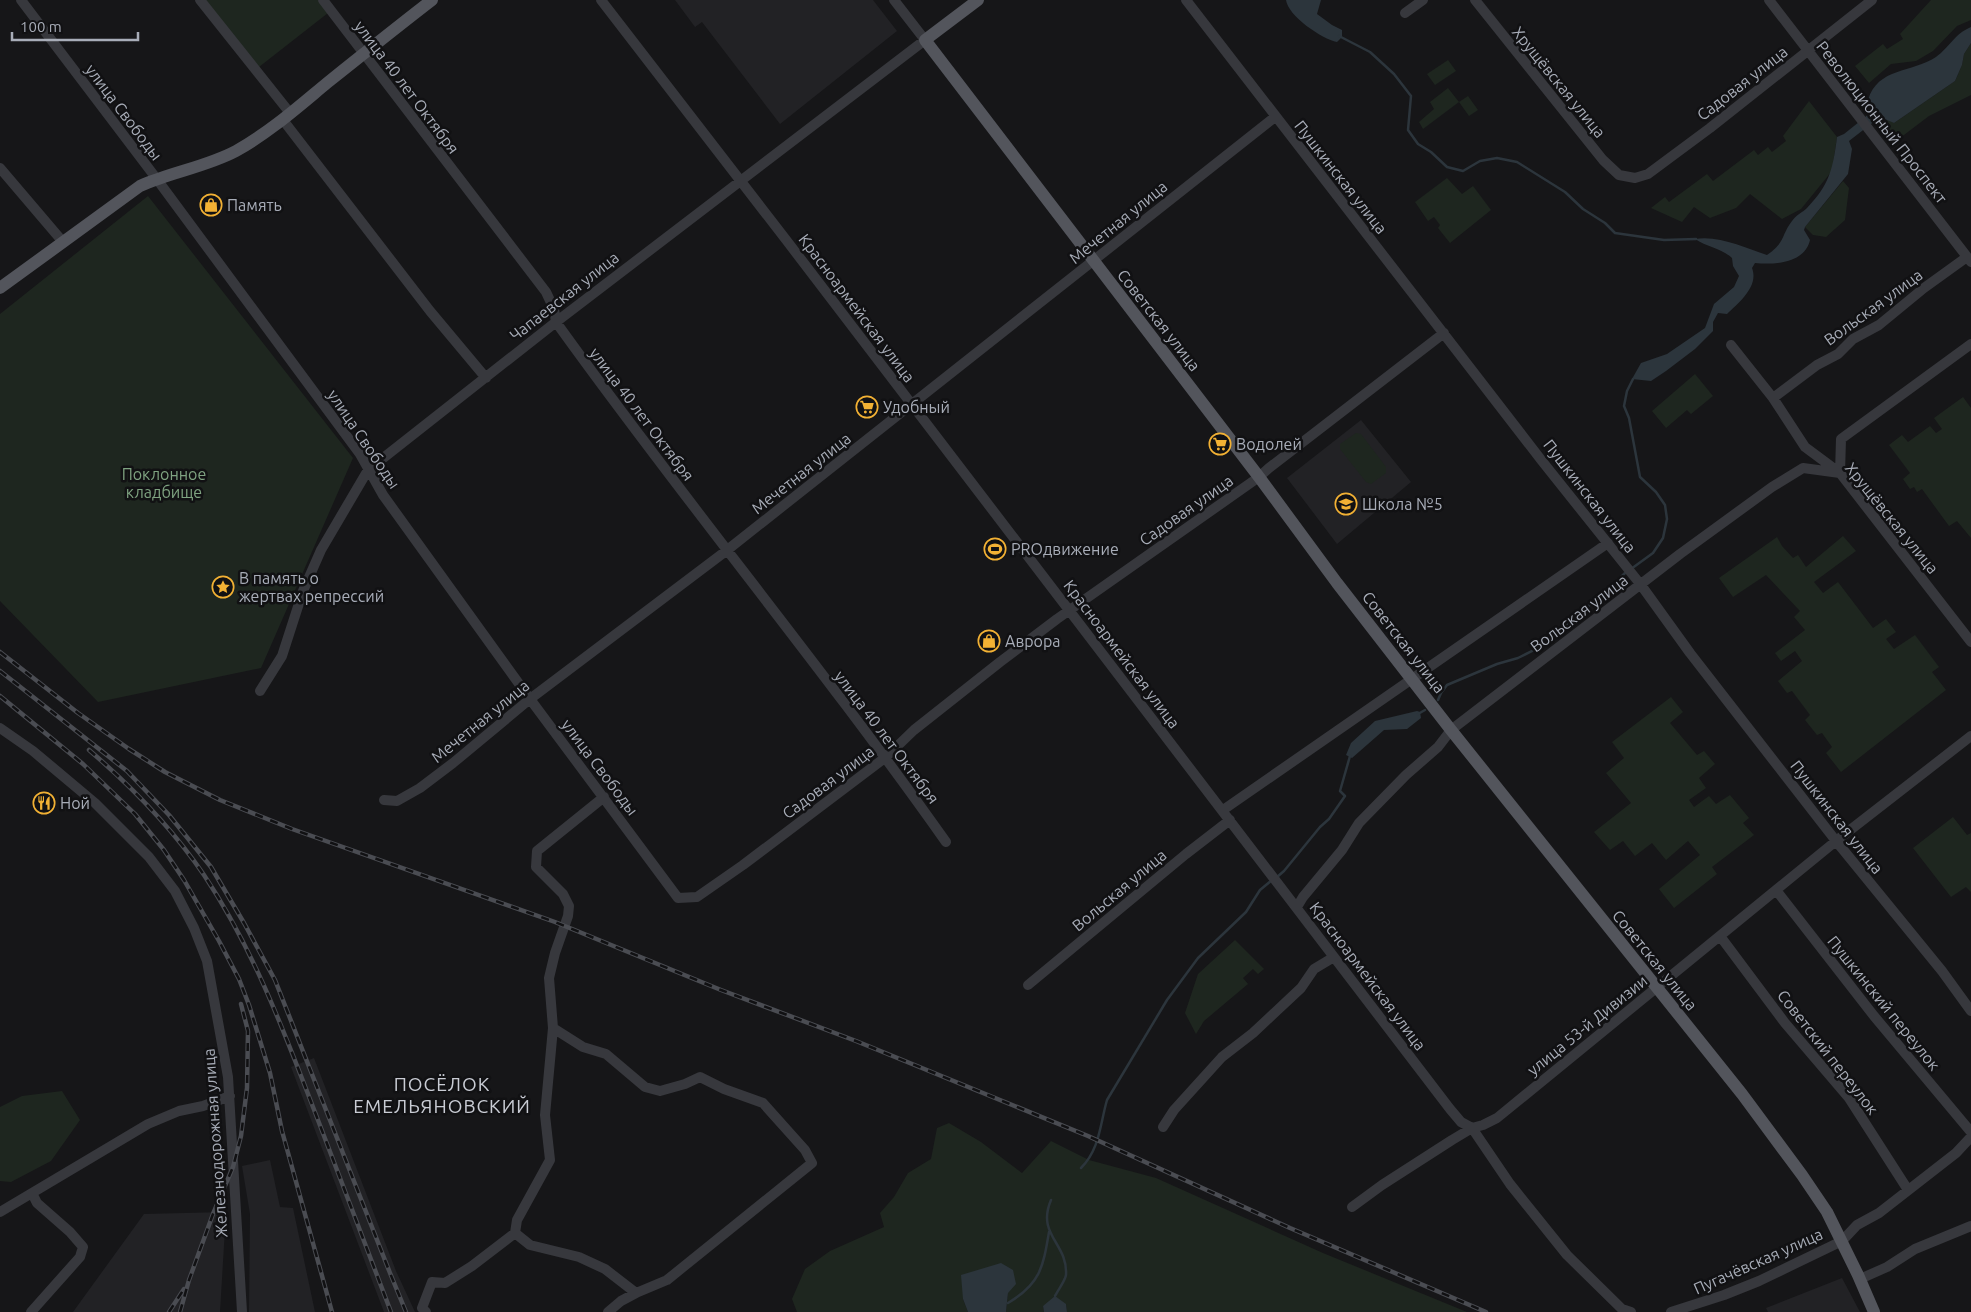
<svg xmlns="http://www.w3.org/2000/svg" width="1971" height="1312" font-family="Ubuntu,sans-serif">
<rect width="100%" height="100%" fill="#161618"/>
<path fill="#222225" d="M675,0H873L897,31L780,124L702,22L695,27Z
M1361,420L1411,482L1337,544L1287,478Z
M314,1058L396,1271L415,1312H384L291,1067Z
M270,1160L280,1207L293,1208L315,1312H249L250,1214L242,1166Z
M226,1212L220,1312H73L144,1214Z
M1842,1278L1860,1312H1768L1766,1308Z"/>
<path fill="#1e261f" d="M205,0H318L328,13L259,67Z
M1931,0H1971V20L1957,26L1933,51L1916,61L1891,64L1869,83L1855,66L1883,44L1887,49L1903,39L1900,34Z
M1971,43V95L1929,116L1900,138L1889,140L1880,128L1882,122L1887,119L1894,123L1955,81L1962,65L1964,54Z
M1448,60L1456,71L1435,85L1427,74Z
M1448,88L1459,102L1468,96L1478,110L1469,116L1459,102L1423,129L1419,122L1434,109L1430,102Z
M1809,101L1837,137L1832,171L1801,209L1782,219L1750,194L1736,208L1710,218L1694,207L1682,222L1651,208L1665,197L1669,202L1707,174L1713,181L1754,150L1758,155L1768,147L1772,152L1786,141L1783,136Z
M1447,178L1462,194L1473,186L1491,210L1450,243L1438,228L1440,225L1434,217L1428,221L1415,202Z
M1843,181L1849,188L1845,220L1826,237L1813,235L1805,227Z
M148,196L353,458L261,668L98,702L0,601V314Z
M1695,374L1713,396L1691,414L1687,410L1666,428L1652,411Z
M1963,397L1971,408V538L1957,521L1949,526L1922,489L1917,492L1914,487L1910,489L1903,479L1910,473L1889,445L1902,435L1908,442L1930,426L1936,433L1942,429L1934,418Z
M1356,433L1361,434L1386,467V473L1371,484L1366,482L1340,449V444Z
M1843,536L1856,551L1814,582L1823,593L1838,582L1873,628L1886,619L1896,632L1886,639L1894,649L1915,635L1939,667L1932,672L1946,690L1841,772L1826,753L1832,747L1822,733L1817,735L1805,720L1810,715L1792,691L1787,693L1778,681L1802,661L1795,651L1781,661L1775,653L1805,630L1794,617L1800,611L1766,575L1733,597L1719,578L1777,537L1782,546L1793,558L1798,555L1806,567Z
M1671,697L1683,712L1670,723L1697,755L1704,751L1715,764L1699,778L1706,788L1689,800L1694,807L1709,796L1716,804L1730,795L1749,818L1743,823L1754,835L1712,867L1717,874L1674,908L1659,889L1700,855L1688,841L1666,860L1652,843L1635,856L1623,841L1610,850L1594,832L1631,803L1606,773L1624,758L1612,742Z
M1953,817L1967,835L1971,833V892L1966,887L1951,897L1913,848Z
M1235,940L1264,969L1258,974L1253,969L1243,978L1248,984L1204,1021L1196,1034L1185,1013L1198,974Z
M62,1091L80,1120L51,1161L11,1182L0,1181V1107L22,1096Z
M949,1123L981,1142L1022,1173L1051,1141L1089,1160L1156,1178L1323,1253L1467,1312H1067L1066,1304L1043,1306L1044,1312H1006L1008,1293L963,1299L968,1312H797L792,1299L805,1269L830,1251L884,1227L880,1213L894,1197L908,1173L931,1159L937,1128Z"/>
<path fill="#2c353c" d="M1286,0H1321L1317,14L1332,25L1342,30V37L1337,42C1322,39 1288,16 1286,0Z
M1971,27V43L1964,54L1962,65L1955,81L1894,123L1880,117L1849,141L1852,149L1848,174L1805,227L1804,230L1810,240C1805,263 1775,265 1755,263L1752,268C1759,286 1740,302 1727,314L1718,313L1713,322V331L1695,349L1666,371L1651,381L1632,379L1641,363L1667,354L1705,328L1714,304L1734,287L1739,276L1733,266L1732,258C1721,248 1707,247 1695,239C1719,235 1745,248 1767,255C1786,242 1781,235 1792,221C1796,215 1803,212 1807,208C1830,184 1833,168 1837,137L1844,134L1874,110L1868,100C1878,67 1912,73 1936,57C1950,47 1954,34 1971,27Z
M1417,711L1420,712L1421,718L1407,729L1384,730L1352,758L1346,755L1351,743L1375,721Z
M1001,1263L1013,1270L1016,1284L1008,1293L1006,1312H968L963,1299L961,1275Z
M1055,1296L1066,1304L1067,1312H1044L1043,1306Z"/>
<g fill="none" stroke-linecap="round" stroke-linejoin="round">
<path stroke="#2c353c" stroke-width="2.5" d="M1339,36L1370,52L1394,74L1411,96L1408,130L1418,144L1431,152L1447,167L1463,171L1480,161L1497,158L1517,162L1565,192L1583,209L1605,223L1615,233L1664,240L1696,239
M1631,569L1653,553L1663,538L1667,519L1665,505L1656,492L1640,477L1629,418L1624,406L1627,391L1633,379
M1438,700L1441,693L1447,685L1497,664L1518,658L1544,645L1562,631L1576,615L1602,596L1626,572
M1418,714L1425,710
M1277,877L1284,871L1320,827L1329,819L1345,796L1340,791L1350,756
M1081,1168C1100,1149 1100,1124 1107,1100L1167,1000L1198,958L1246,912L1260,890L1272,880
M1051,1200C1036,1235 1068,1243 1066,1275C1065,1281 1058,1290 1055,1296
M1008,1303C1040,1284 1043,1268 1049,1232"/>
<path stroke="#37383d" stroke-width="10" d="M21,0L156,178L360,454L383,495L530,699L678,898L697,897L743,865L886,757L914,730L1000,662L1057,619L1259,477L1269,468L1444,333
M200,0L290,113
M323,0L546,292L554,309L556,322C682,498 821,665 946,842
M601,0L787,241L1450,1109L1461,1122L1472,1128L1510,1184L1567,1255L1622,1309L1631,1312
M1186,0L1542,461L1641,585L1690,653L1836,841L1942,971L1971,1011
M1475,0L1603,160L1619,175L1635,178L1648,174L1710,128L1872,0
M1769,0L1971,262
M1405,13L1423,0
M283,120L430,311L486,378
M0,168L63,242
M1731,345L1773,398L1805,447L1840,473L1971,642
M1773,398L1817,365L1838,354L1853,339L1879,325L1924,288L1967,257
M260,691L282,656L303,591L321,550L368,470L556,322L925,40L894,0
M0,728L33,751L95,803L149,857L175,891L194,928L207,961L228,1077L242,1312
M384,800L397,801L420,788L453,763L530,699L726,551L1275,117
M1223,810L1608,543
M1776,890L1874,1016L1971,1132
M1297,907L1303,897L1342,850L1359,823L1406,775L1438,747L1451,730L1680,554L1772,487L1803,468L1840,473L1841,439L1971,344
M1720,936L1785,1023L1849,1098L1908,1190
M1028,985L1186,854L1230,820
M1163,1127L1174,1110L1222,1057L1253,1033L1301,988L1314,969L1334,957
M1352,1207L1382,1185L1452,1140L1472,1128L1483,1125L1497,1118L1836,841L1971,736
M0,1212L148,1124L179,1111L203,1106L230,1096
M515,1233L530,1245L579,1257L605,1269L636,1293L667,1280L812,1163L805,1150L763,1103L724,1089L700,1077L685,1084L660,1091L645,1087L606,1054L583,1047L553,1028
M1860,1279L1887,1267L1915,1249L1971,1226
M31,1312L80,1257L83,1247L70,1232L37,1203L32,1193
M426,1312L422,1308L432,1282L445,1283L472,1266L515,1233L517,1220L550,1160L545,1115L553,1028L549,978L555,953L568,916L569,906L563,894L536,867L537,851L604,797
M608,1312L621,1301L636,1293
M1671,1312L1724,1295L1759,1281L1842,1241L1857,1225L1879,1213L1956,1153L1971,1137"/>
<path stroke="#53555c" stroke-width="12" d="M978,0L925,40L1259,477L1337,583L1451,730L1742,1094L1802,1175L1827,1212L1858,1275L1874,1312
M0,288L140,186C171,172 206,167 236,151C270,132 298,107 327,83C362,55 397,27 432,0"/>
<g stroke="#4a4c52" stroke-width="4.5">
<path id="rail" d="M0,652L78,713L129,749L165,772L220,800L292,829L555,922L721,990L856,1041L1088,1136L1290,1228L1486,1312
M0,671L127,771L169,815L211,867L244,923L275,980L390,1273L406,1312
M0,696L83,764L135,814L164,850L184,880L219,941L239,979L249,1005L270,1073L282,1131L332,1312
M89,750C131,786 172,828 204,875C252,947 282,1026 313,1107C339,1175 365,1244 391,1312
M169,1312L184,1289
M180,1312L189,1280L213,1214L233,1167L241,1136L247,1088L248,1031L241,1004"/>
</g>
<use href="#rail" stroke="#111113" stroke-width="2.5" stroke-dasharray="8" stroke-linecap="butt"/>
</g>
<defs>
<g id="shop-ring" transform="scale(1.125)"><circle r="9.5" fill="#111113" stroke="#f2b134" stroke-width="1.5"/><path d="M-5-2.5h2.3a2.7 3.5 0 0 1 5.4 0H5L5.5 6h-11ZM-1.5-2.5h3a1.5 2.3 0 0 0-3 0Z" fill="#f2b134"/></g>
<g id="supermarket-ring" transform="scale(1.125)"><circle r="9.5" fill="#111113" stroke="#f2b134" stroke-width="1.5"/><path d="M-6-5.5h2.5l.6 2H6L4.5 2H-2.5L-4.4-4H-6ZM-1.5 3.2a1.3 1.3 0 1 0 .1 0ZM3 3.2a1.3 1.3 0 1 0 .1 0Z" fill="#f2b134"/></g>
<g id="school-ring" transform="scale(1.125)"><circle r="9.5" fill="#111113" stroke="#f2b134" stroke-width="1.5"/><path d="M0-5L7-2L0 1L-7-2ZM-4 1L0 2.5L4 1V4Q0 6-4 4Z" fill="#f2b134"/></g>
<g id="stadium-ring" transform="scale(1.125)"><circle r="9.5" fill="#111113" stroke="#f2b134" stroke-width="1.5"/><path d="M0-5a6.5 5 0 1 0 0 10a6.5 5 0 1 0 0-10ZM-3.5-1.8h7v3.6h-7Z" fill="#f2b134"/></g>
<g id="sight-ring" transform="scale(1.125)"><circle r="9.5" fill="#111113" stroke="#f2b134" stroke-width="1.5"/><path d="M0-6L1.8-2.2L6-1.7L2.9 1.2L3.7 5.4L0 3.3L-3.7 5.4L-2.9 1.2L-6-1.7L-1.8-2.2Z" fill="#f2b134"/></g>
<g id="restaurant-ring" transform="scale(1.125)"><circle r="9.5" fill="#111113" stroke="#f2b134" stroke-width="1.5"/><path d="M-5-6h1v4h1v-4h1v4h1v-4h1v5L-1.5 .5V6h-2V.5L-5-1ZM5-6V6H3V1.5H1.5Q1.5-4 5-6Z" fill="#f2b134"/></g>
</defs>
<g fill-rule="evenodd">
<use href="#shop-ring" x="211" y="205"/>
<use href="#supermarket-ring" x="867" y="407"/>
<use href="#supermarket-ring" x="1220" y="444"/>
<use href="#school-ring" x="1346" y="504"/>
<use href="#stadium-ring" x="995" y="549"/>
<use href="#sight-ring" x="223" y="587"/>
<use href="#shop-ring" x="989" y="641"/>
<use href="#restaurant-ring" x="44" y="803"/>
</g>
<g text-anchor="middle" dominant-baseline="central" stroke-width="5" stroke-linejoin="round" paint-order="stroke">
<g font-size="16" fill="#a8adb8" stroke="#111113">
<text transform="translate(1559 82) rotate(51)">Хрущёвская улица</text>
<text transform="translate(1742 83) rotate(-38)">Садовая улица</text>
<text transform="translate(407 87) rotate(53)">улица 40 лет Октября</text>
<text transform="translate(124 112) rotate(53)">улица Свободы</text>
<text transform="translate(1882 122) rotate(52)">Революционный Проспект</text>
<text transform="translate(1341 177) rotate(52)">Пушкинская улица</text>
<text transform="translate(1118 222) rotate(-39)">Мечетная улица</text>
<text transform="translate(564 296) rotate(-38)">Чапаевская улица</text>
<text transform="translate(1873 307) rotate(-36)">Вольская улица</text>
<text transform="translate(857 308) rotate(53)">Красноармейская улица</text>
<text transform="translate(1159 320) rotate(52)">Советская улица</text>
<text transform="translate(642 414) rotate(53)">улица 40 лет Октября</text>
<text transform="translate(364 439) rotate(56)">улица Свободы</text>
<text transform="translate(801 473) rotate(-38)">Мечетная улица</text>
<text transform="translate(1590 496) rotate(52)">Пушкинская улица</text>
<text transform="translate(1186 510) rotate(-35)">Садовая улица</text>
<text transform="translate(1892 518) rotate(51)">Хрущёвская улица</text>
<text transform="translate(1579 613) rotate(-37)">Вольская улица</text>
<text transform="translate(1404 642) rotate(52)">Советская улица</text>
<text transform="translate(1122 654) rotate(53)">Красноармейская улица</text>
<text transform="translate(480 721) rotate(-39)">Мечетная улица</text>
<text transform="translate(887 737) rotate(53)">улица 40 лет Октября</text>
<text transform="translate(600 767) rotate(53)">улица Свободы</text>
<text transform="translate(828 782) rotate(-37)">Садовая улица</text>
<text transform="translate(1837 817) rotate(52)">Пушкинская улица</text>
<text transform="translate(1119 890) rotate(-40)">Вольская улица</text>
<text transform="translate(1655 960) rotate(51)">Советская улица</text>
<text transform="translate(1368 976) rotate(53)">Красноармейская улица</text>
<text transform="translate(1884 1003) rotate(51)">Пушкинский переулок</text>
<text transform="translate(1587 1025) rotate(-39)">улица 53-й Дивизии</text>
<text transform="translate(1828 1052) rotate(52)">Советский переулок</text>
<text transform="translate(215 1143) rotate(-94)">Железнодорожная улица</text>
<text transform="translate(1758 1261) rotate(-24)">Пугачёвская улица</text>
</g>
<g font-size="16" fill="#a8adb8" stroke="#111113" text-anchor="start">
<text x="227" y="205">Память</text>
<text x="883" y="407">Удобный</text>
<text x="1236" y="444">Водолей</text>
<text x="1362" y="504">Школа №5</text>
<text x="1011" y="549">PROдвижение</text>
<text x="239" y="578">В память о<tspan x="239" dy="18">жертвах репрессий</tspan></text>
<text x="1005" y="641">Аврора</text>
<text x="60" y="803">Ной</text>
</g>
<g font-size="16" fill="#7fa381" stroke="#111113">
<text x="164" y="474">Поклонное<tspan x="164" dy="18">кладбище</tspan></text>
</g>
<g font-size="19" letter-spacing="1" fill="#c9ccd4" stroke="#111113">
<text x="442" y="1084">ПОСЁЛОК<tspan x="442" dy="22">ЕМЕЛЬЯНОВСКИЙ</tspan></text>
</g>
</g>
<path d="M12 32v8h126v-8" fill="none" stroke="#a8adb8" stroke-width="2.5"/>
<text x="20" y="32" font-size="15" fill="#a8adb8" stroke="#111113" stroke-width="4" paint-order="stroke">100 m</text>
</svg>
